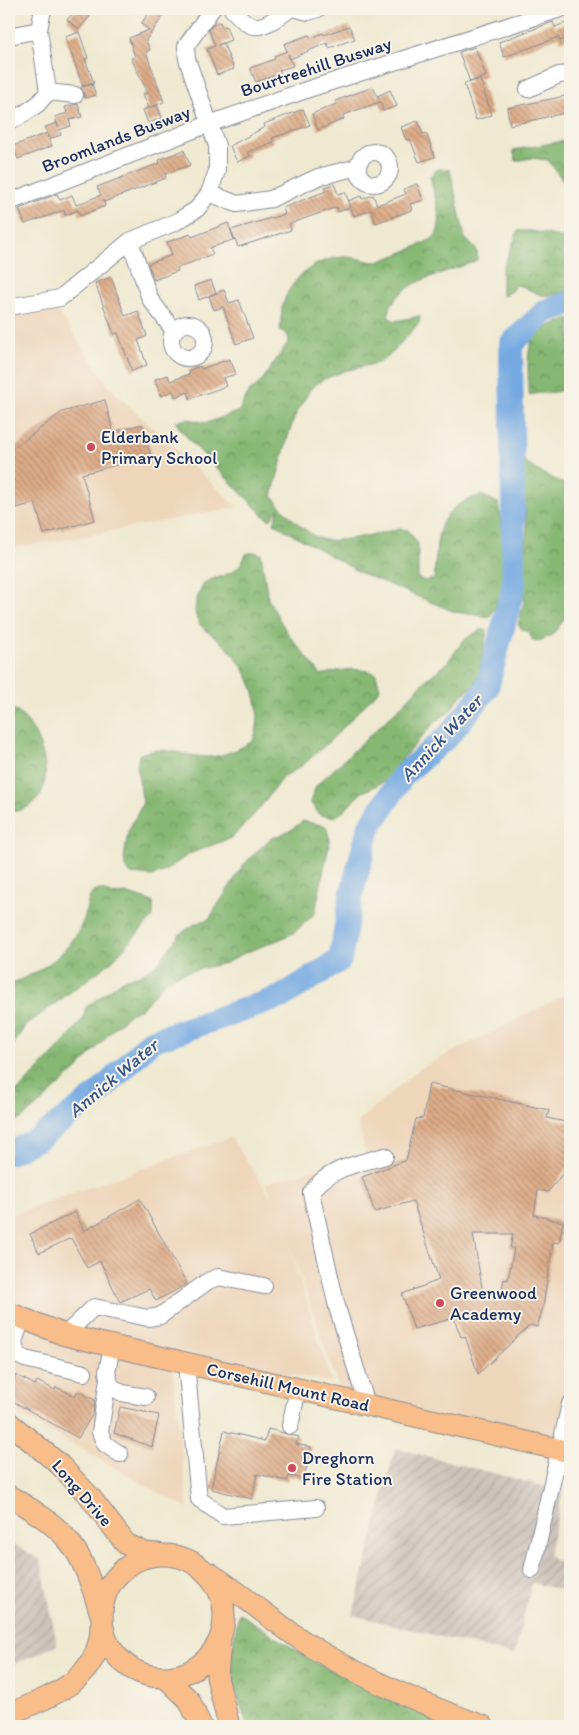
<svg xmlns="http://www.w3.org/2000/svg" width="579" height="1735" font-family="Itim,sans-serif">
<defs>
<pattern id="industrial-furrows" width="10" height="10" patternUnits="userSpaceOnUse" patternTransform="scale(1.25)"><rect width="10" height="10" fill="#ccc2b9"/><path d="M-1 1l2-2M0 10L10 0M9 11l2-2" fill="none" stroke="#afa7a1"/></pattern>
<pattern id="forest-crowns" width="20" height="18" patternUnits="userSpaceOnUse" patternTransform="scale(1.25)"><rect width="20" height="18" fill="#86b873"/><path d="M2 6a3 3 0 1 1 6 0M12 15a3 3 0 1 1 6 0" fill="none" stroke="#6d9662"/></pattern>
<pattern id="building-back-hatch" width="6" height="6" patternUnits="userSpaceOnUse" patternTransform="scale(1.25)"><rect width="6" height="6" fill="#deac87"/><path d="M-1 5l2 2M0 0l6 6M5-1l2 2" fill="none" stroke="#b38c72"/></pattern>
</defs>
<rect width="100%" height="100%" fill="#f7f3e8"/>
<filter id="ink" filterUnits="userSpaceOnUse"><feTurbulence type="fractalNoise" baseFrequency=".02" numOctaves="2"/><feDisplacementMap in="SourceGraphic" scale="10" xChannelSelector="R" yChannelSelector="G"/><feConvolveMatrix kernelMatrix="1 2 1 2 8 2 1 2 1" color-interpolation-filters="sRGB"/></filter>
<filter id="wash" filterUnits="userSpaceOnUse"><feTurbulence type="fractalNoise" baseFrequency=".0096" numOctaves="4" result="noise"/><feDisplacementMap in="SourceGraphic" scale="20" xChannelSelector="R" yChannelSelector="G"/><feGaussianBlur stdDeviation="1.12" result="paint"/><feColorMatrix in="noise" values="0 0 0 0 0 0 0 0 0 0 0 0 0 0 0 0 0 1.4 0 .05"/><feComposite in="paint" operator="in"/></filter>
<g filter="url(#wash)">
<rect width="100%" height="100%" fill="#f0e9d1"/>
<path fill="#eed6bb" d="M55,307L110,388L237,507L75,538L9,548V313Z
M570,992V1452L343,1400L285,1231L332,1383L180,1351L173,1374L188,1509L9,1408V1216L231,1137L274,1202L266,1183L366,1155L358,1121L419,1069Z"/>
<path fill="url(#industrial-furrows)" d="M395,1448L563,1491L549,1554L553,1560L570,1564V1592L532,1583L514,1655L353,1615Z
M9,1542L41,1560L57,1645L9,1667Z"/>
<path fill="url(#forest-crowns)" stroke="#507468" d="M570,140V190L548,160L531,158L516,161L513,150Z
M438,169L450,170L465,238L477,250V260C452,272 411,277 393,302C390,306 389,312 388,317L395,321L420,316L419,323L388,357L378,363L344,371L322,380L311,388L295,416L289,433L272,496C281,508 309,538 325,540C346,542 378,533 399,529L408,530L418,544V579L426,581L434,579C438,537 433,509 482,495L498,503C504,538 514,586 489,617L455,612L361,573L280,527L274,523L279,509L270,520L263,515L191,442L175,422L188,419L207,423L239,411L248,393L261,382L289,341L288,335L280,330C281,323 281,315 282,308C289,278 317,257 346,257C356,257 367,262 377,262C382,261 429,242 433,238C436,236 439,229 439,225C441,214 432,188 430,176Z
M518,231H532L570,239V290C562,292 551,297 542,295C533,293 526,286 516,285L509,293L502,296V270Z
M570,318V387C556,395 544,391 529,395C527,386 529,377 528,368C528,331 538,330 570,318Z
M522,459L536,470L570,487V612L552,635L541,640L533,641L529,632L523,630L518,625L524,602V560L527,527L521,475Z
M254,552L261,554L268,599L286,631L321,675C340,670 357,666 376,674L380,689L335,736L303,765L282,778L258,810L233,837L189,854L165,871L152,876L131,874L125,867L124,858L128,832L143,802L137,769L139,755C161,743 185,757 209,757C225,756 239,749 253,741C268,707 246,662 219,640C209,631 200,629 196,616C193,605 199,593 204,583C223,573 237,577 246,554Z
M480,630H487L479,675L474,685L460,697L449,712L436,721L403,758L391,778L361,793L344,811L335,817L320,815L310,802L316,786L397,710L428,678L446,664L464,640Z
M9,704C16,712 24,716 30,725C50,756 57,808 9,812Z
M303,821L326,826L330,840L315,913L295,932L278,940L242,954L226,963L182,973L165,981L143,1007L130,1014L116,1026L80,1066L45,1099L21,1119L9,1124V1096L20,1089L61,1046L83,1019L86,1007L126,978L138,976L158,964L180,934L195,924L209,919L244,864L270,839L291,830Z
M102,890L113,895L126,893L153,902V917L111,962L25,1026L9,1052V984C40,973 68,955 82,924C88,912 85,901 94,891Z
M239,1613L316,1663L435,1719L433,1726H247L229,1667Z"/>
<g fill="none" stroke-linecap="round" stroke-linejoin="round">
<path stroke="#75a9e2" stroke-width="24" d="M9,1153L38,1139L98,1094L151,1041L281,997L340,960L352,892L369,828L404,774L449,735L487,688L514,585L511,344L546,311L570,303"/>
</g>
<g id="blocks">
<path fill="url(#building-back-hatch)" fill-rule="evenodd" d="M76,9H96L79,29L67,20Z
M151,9H168L146,40L150,50L146,52L164,102L149,108L143,94L148,93L131,58L135,57L129,38L149,30L141,24Z
M570,21V38L560,41L559,37L504,57L499,42L553,22L555,27Z
M220,22L222,28L226,26L231,40L218,45L223,43L234,69L217,75L207,49L215,46L209,30L213,25Z
M349,26L355,39L329,48L327,43L290,59L288,54L293,66L279,70L281,73L256,82L250,68L275,59L274,56L287,51L284,44L309,35L311,38L323,33L324,35Z
M79,32L88,58L85,59L94,83L83,86L65,37Z
M475,47L486,76L470,82L459,52Z
M480,79L492,115L476,120L464,84Z
M92,84L96,95L85,98L81,87Z
M373,87L379,99L377,96L390,90L397,106L383,111L380,102L343,115L344,119L318,130L312,114L336,104L335,101Z
M570,95V112L510,125L507,108Z
M78,104L82,117L69,120L71,126L59,130L61,135L49,139L52,146L18,159L13,146L47,133L49,138L45,127L57,123L58,127L55,117L67,113L65,107Z
M157,105L162,118L148,123L143,110Z
M303,109L310,125L272,138L274,142L248,152L250,156L237,162L230,146L265,127L264,124Z
M418,121L423,134L426,133L435,157L419,162L410,139L406,140L401,127Z
M184,150L190,165L165,174L166,178L104,202L103,200L105,206L80,216L78,210L65,215L64,210L25,224L19,209L57,194L60,200L72,195L76,205L101,195L97,187L160,163L159,160Z
M334,184L338,194L345,192L351,207L338,212L337,207L289,224L291,230L238,247L235,239L210,248L213,254L177,268L178,271L154,280L148,264L172,255L167,242L191,234L192,237L228,223L234,239L231,230L285,214L283,208L326,191L325,187Z
M417,184L423,200L410,204L412,210L376,223L371,210L354,216L348,201L361,196L362,199L373,195L377,205L406,194L404,189Z
M111,277L125,316L138,311L147,336L138,340L147,365L132,371L118,333L114,334L95,283Z
M211,280L216,293L199,300L194,286Z
M224,290L229,303L239,300L253,338L236,344L223,307L214,310L209,296Z
M230,359L236,374L223,378L226,386L190,399L188,392L175,397L173,391L161,396L155,379L168,375L170,381L190,374L189,370L200,366L201,369Z
M105,400L113,432L142,424L151,456L82,474L95,520L44,534L35,503L9,510V448L17,446L62,412Z
M429,1084L549,1110L547,1118L570,1123V1164L548,1192L538,1190L534,1215L563,1222L559,1243L553,1242L543,1307L537,1327L530,1325L478,1374L465,1336L461,1337L454,1318L414,1329L402,1294L439,1280L413,1201L375,1212L362,1177L406,1160L416,1119L423,1118ZM473,1234H513L510,1248H514L508,1280L504,1279L500,1297L483,1293Z
M140,1199L187,1284L156,1301L149,1289L120,1302L100,1261L87,1268L71,1238L39,1253L30,1234L75,1212L84,1231Z
M16,1375L35,1385L37,1381L55,1390L56,1387L75,1396L77,1391L95,1400L93,1414L78,1438L9,1399V1389Z
M120,1407L159,1415L152,1447L114,1433Z
M268,1429L299,1437L296,1444L311,1447L304,1479L289,1476L287,1481L257,1474L252,1499L211,1489L224,1431L265,1441Z"/>
</g>
</g>
<g filter="url(#ink)">
<use href="#blocks" fill-opacity="0" stroke="#868c98" stroke-width="1"/>
<g fill="none" stroke-linecap="round" stroke-linejoin="round">
<g stroke="#868c98" stroke-width="18">
<path id="minor" d="M232,9C237,14 243,22 250,25C262,31 281,15 290,9
M297,9L308,12L318,9
M9,36L39,30
M528,89L559,75L570,74
M48,92L75,95
M16,119L38,104L48,92L39,30L43,9
M358 168a16 16 0 1 1 32 0a16 16 0 1 1-32 0Z
M209,193L237,204L271,199L318,177L358,167
M9,202L209,124L309,89L561,9
M130,241L150,299L174,331
M9,307L60,298L130,241L176,222L197,209L209,193L217,171V146L187,59L186,46L212,9
M171 341a17 17 0 1 1 34 0a17 17 0 1 1-34 0Z
M22,1318L14,1342L17,1355L25,1359L84,1373
M65,1335L94,1307L148,1318L160,1316L208,1281L218,1277L264,1286
M112,1346L107,1372L111,1386L122,1393L146,1397
M186,1363L199,1499L223,1516L316,1508
M108,1379L100,1432L105,1444L120,1454
M367,1405L337,1307L311,1193C327,1168 358,1164 385,1156
M290,1426L298,1389
M532,1570L570,1404"/>
</g>
<g stroke="#868c98" stroke-width="23">
<path id="major" d="M9,1313L65,1335L570,1452
M9,1423L59,1464L90,1497L126,1544L145,1553L158,1554
M9,1496C72,1533 80,1546 101,1615
M102 1616a61 61 0 1 1 122 0a61 61 0 1 1-122 0Z
M209,1573C247,1597 279,1627 317,1650C369,1681 427,1706 483,1726
M220,1642L217,1677L229,1726
M166,1678L189,1700L201,1726
M9,1714C52,1696 100,1680 101,1626"/>
</g>
<use href="#minor" stroke="#fff" stroke-width="16"/>
<use href="#major" stroke="#f8bd89" stroke-width="21"/>
</g>
</g>
<g fill="#d1495b" stroke="#f7f3e8" stroke-width="2">
<circle cx="91" cy="447" r="5"/>
<circle cx="440" cy="1303" r="5"/>
<circle cx="292" cy="1468" r="5"/>
</g>
<g text-anchor="middle" dominant-baseline="central" stroke-width="4" stroke-linejoin="round" paint-order="stroke">
<g font-size="18" fill="#1b2f5e" stroke="#f7f3e8">
<text transform="translate(316 67) rotate(-18)">Bourtreehill Busway</text>
<text transform="translate(116 139) rotate(-21)">Broomlands Busway</text>
<text transform="translate(288 1387) rotate(13)">Corsehill Mount Road</text>
<text transform="translate(82 1493) rotate(49)">Long Drive</text>
</g>
<g font-size="18" fill="#1b2f5e" stroke="#f7f3e8" text-anchor="start">
<text x="101" y="437">Elderbank<tspan x="101" dy="21">Primary School</tspan></text>
<text x="450" y="1293">Greenwood<tspan x="450" dy="21">Academy</tspan></text>
<text x="302" y="1458">Dreghorn<tspan x="302" dy="21">Fire Station</tspan></text>
</g>
<g font-size="19" font-style="italic" fill="#365486" stroke="#f7f3e8">
<text transform="translate(441 738) rotate(-47)">Annick Water</text>
<text transform="translate(113 1078) rotate(-40)">Annick Water</text>
</g>
</g>
<rect width="579" height="1735" fill="none" stroke="#f7f3e8" stroke-width="30"/>
</svg>
